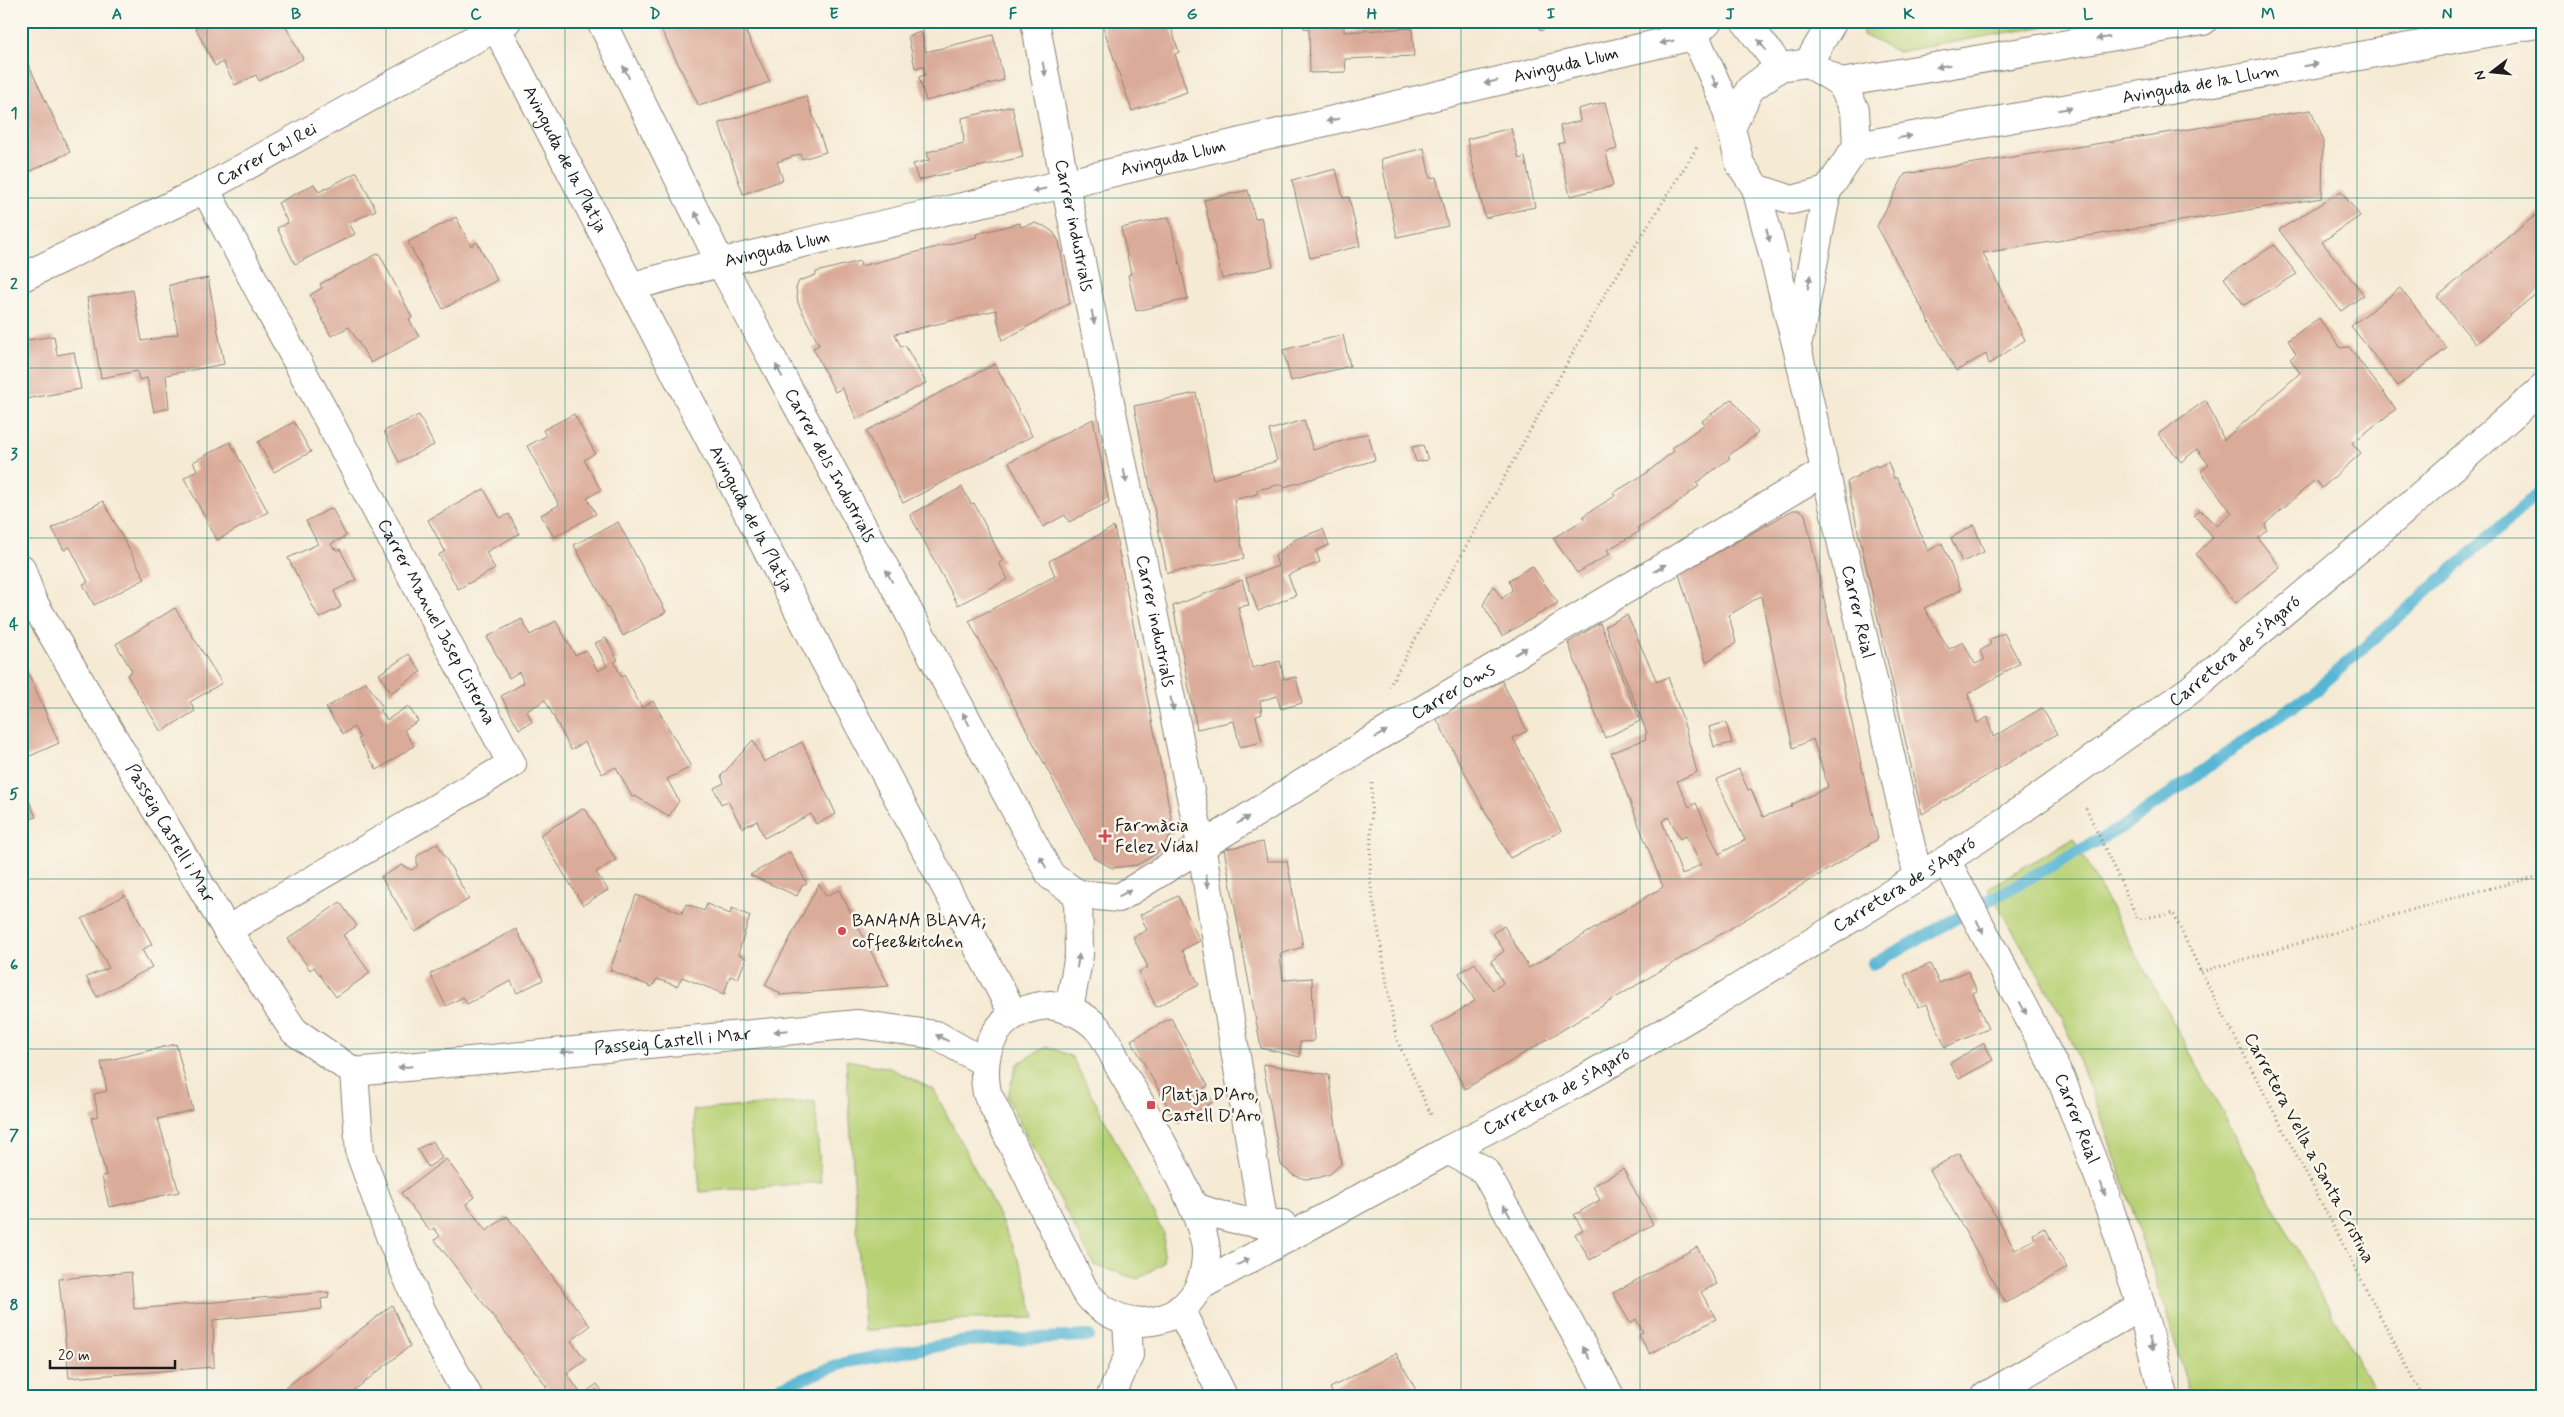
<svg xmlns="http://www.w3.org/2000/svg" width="2564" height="1417" font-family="Mynerve,sans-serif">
<rect width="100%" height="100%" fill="#fbf7ec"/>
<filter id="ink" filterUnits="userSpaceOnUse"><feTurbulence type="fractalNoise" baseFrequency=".02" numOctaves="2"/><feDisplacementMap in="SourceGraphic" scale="10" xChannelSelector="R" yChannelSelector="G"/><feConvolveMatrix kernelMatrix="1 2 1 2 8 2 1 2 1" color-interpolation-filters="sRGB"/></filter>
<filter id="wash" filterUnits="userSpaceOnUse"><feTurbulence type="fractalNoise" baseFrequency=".0096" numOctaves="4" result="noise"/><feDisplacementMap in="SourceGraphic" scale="20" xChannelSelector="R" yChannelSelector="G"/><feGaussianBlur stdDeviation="1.12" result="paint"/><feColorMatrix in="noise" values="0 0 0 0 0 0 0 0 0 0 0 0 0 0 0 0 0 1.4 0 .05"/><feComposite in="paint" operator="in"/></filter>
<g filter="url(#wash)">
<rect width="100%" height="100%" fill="#f5ead4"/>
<path fill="#b8d175" stroke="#6a7648" d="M1863,21H2073L1898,52L1863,35Z
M2073,838L2377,1396H2190L2162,1297L2100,1114L2061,1014L1988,888Z
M1047,1046L1072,1057L1164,1234L1163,1263L1138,1279L1094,1265L1007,1098L1017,1064Z
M846,1060L890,1068L934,1090L996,1210L1024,1273L1035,1318L969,1319L864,1331Z
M815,1101L821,1182L700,1192L693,1110Z"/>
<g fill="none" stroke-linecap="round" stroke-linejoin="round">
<path stroke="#56b6d4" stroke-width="12" d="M1873,964L2124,826L2316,690L2543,489
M757,1396L847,1362L966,1341L1089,1336"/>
</g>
<g id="blocks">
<path fill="#dbab9a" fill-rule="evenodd" d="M192,21H283L303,59L259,81L256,75L235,85L223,62L215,66Z
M657,21H747L742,24L770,82L699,106Z
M933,21H951V22L934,27Z
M1101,21H1169L1179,52L1175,54L1187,92L1132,111Z
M1263,21H1283L1266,28Z
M1300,21H1344V32L1412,28L1414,56L1345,59L1346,72L1310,73L1309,29L1304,28Z
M1534,21H1555L1541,31Z
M921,32L926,52L993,35L1004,80L926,101L919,77L925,75L923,66L915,68L908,36Z
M21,49L70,152L21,176Z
M806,96L826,152L802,159L800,154L777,162L783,180L743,194L719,123Z
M1605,102L1617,149L1606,152L1613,186L1570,196L1558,144L1564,142L1560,126L1580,121L1578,109Z
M1012,106L1023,157L918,180L913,164L929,160L927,152L964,143L962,118Z
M2311,110L2323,139L2322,198L1983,253L2025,340L1989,364L1986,354L1956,371L1877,226L1905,174Z
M1511,128L1519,159L1525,157L1535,207L1485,218L1467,139Z
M1424,148L1430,178L1436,177L1448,226L1397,237L1381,159Z
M1336,169L1343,198L1349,197L1360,246L1310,258L1292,180Z
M357,172L376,210L349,223L355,234L295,264L277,228L288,223L278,203L314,184L319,192Z
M1248,190L1255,219L1261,217L1273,266L1222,279L1204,200Z
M2341,191L2360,216L2322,242L2364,295L2341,311L2279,230Z
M2538,213L2543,219V288L2476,344L2437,297Z
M456,217L471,246L477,242L497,280L443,309L408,242Z
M1169,217L1188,299L1136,311L1128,275L1131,274L1121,228Z
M1020,223L1021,227L1034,223L1044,226L1053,232L1059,241L1070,303L1002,341L996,310L895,334L901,347L905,345L926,383L857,419L842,388L835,392L813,348L819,345L798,303L796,288L799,281L816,275V272L860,261L861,266L977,237L976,234Z
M2274,245L2297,274L2244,305L2224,278Z
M379,253L412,317L409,319L419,337L371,363L349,327L331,336L310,295L322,288L320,284Z
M208,278L224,364L166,375L169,408L154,412L147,378L139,380L137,371L101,378L87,298L133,290L142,341L159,338L178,334L169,285Z
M2400,288L2447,348L2398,386L2351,326Z
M2319,318L2340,348L2349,347L2396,409L2352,443L2361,453L2322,488L2315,480L2265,524L2267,530L2258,538L2280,567L2236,603L2196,554L2213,538L2194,515L2200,510L2217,526L2232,513L2201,471L2209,465L2197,449L2181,462L2158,434L2206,400L2224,440L2300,373L2290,359L2296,354L2288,340Z
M1343,335L1350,366L1291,381L1283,350Z
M54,336L57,355L74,352L81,389L21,400V341Z
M995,364L1032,436L903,503L866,431Z
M1196,393L1213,479L1277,461L1269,430L1304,420L1313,450L1368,433L1375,460L1284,487L1282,484L1257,490V494L1234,500L1244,559L1167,573L1134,406Z
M1732,399L1758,433L1728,456L1730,458L1696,483L1699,486L1669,509L1637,528L1639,532L1607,550L1610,554L1577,573L1553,538L1585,519L1583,516L1615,496L1613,493L1645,474L1674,451L1672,448L1705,424L1702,421Z
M574,414L595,453L584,460L601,490L587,498L596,514L554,537L541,515L559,505L527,446L546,436L543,430Z
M419,415L434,445L399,462L384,431Z
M1093,419L1109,502L1069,522L1065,515L1043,527L1009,462Z
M294,422L311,452L274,472L258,442Z
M230,442L268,512L217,540L184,478L197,470L193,462Z
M1423,445L1428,460L1416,462L1412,447Z
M1888,462L1894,478H1897L1928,551L1942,543L1961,590L1924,608L1949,649L1963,642L1975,664L1984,660L1980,651L1991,644L1989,640L2004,633L2020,663L1968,694L1977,723L1988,717L1993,737L2042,708L2057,734L1922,814L1847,482L1876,465L1877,467Z
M962,487L971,504L974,503L1003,561L999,563L1008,579L958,605L910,515Z
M484,489L500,518L509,514L519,534L486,552L495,569L458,589L439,555L445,551L428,520Z
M103,501L145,579L94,605L83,584L88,582L70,547L64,550L52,528Z
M332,508L346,536L331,544L334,549L335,548L337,551L340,549L356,580L334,591L341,607L319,618L288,558L318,544L306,521Z
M1793,510H1800L1805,514L1878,839L1465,1089L1432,1027L1475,1001L1459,973L1475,963L1493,990L1503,983L1491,961L1504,951L1493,933L1504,926L1529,968L1663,887L1611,753L1646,739L1645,735L1647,733L1605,626L1627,615L1657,682L1668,677L1683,720L1697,772L1677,781L1689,807L1696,803L1719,854L1745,840L1716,780L1739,769L1748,790L1751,789L1763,817L1792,806L1791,805L1828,787L1813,739L1793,748L1761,596L1729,615L1736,643L1706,662L1679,574ZM1669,817L1680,839L1686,836L1701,864L1682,875L1662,821Z
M618,522L666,612L623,636L574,545Z
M1974,525L1984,552L1962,562L1951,538Z
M1114,527L1174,832L1157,853L1137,865L1112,868L1094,858L969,621L1055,576L1049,561Z
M1323,529L1329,545L1316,551L1320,562L1288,575L1296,595L1258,611L1246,578L1278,566L1275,556L1294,540Z
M1532,566L1558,603L1502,636L1483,605L1493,585L1502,599L1512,590L1509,580Z
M1242,580L1249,605L1238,607L1252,668L1280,661L1284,679L1296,677L1302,703L1281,709L1277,696L1260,701L1262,714L1256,716L1262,742L1240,747L1234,721L1197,729L1173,606Z
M175,608L222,683L190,702L195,711L161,732L127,675L132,671L116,644Z
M522,619L530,635L556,621L575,655L586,650L598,671L607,666L595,643L606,638L618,660L614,662L622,677L624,675L642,708L653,701L691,767L667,779L679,801L669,816L635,796L632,797L616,767L602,774L585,742L571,750L545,700L527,711L532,722L519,729L501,696L524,683L519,672L509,678L487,637Z
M1600,623L1640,721L1605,738L1568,643Z
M409,654L421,672L391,693L379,674Z
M26,668L59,743L21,760V671Z
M1502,681L1527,731L1513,738L1561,831L1510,858L1435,716Z
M366,682L383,708L380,710L387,720L408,706L418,721L404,730L414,746L377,770L358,739L360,738L354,727L343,734L326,708Z
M1726,722L1732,743L1714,747L1709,727Z
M753,740L764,762L802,742L836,814L816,824L811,814L764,838L757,821L742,828L728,801L721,804L714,788L724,783L721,776Z
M21,782L36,817L21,823Z
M582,809L586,810L616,860L596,872L608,890L583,905L540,835Z
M1263,842L1267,861H1287L1303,947L1280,954L1283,980L1312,978L1314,1041L1300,1042V1057L1261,1048L1224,849Z
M437,843L469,899L415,932L381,877L402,865L412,870L417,866V856Z
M790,852L807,884L802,886L797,896L750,875Z
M819,884L826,896L839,890L889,986L779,995L780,993L765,985Z
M125,895L152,944L142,950L152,967L97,997L86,977L109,968L82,919Z
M636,895L682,913L686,904L704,911L707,904L730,914L732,908L750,916L738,954L746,958L738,979L730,976L724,994L682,977L677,986L657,979L652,987L610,970Z
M1178,896L1200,941L1182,950L1199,985L1156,1007L1139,972L1148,967L1133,937L1147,930L1140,915Z
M340,902L357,926L343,935L370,973L336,997L314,967L310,970L288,939Z
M516,929L543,980L517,993L511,981L467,1004L463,997L446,1006L430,974Z
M1930,964L1939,983L1968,971L1977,991L1973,993L1988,1029L1945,1047L1927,1004L1918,1007L1904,975Z
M1171,1018L1208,1086L1204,1088L1213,1102L1177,1123L1131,1040Z
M1984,1043L1993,1060L1959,1079L1950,1063Z
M176,1044L193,1110L158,1119L179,1192L109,1207L102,1176L106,1175L91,1118L98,1116L94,1094L107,1091L101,1062Z
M1263,1064L1329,1075L1341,1164L1330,1174L1318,1178L1305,1179L1293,1175L1281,1165Z
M433,1141L442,1158L428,1167L417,1149Z
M1959,1153L2015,1250L2035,1239L2033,1234L2044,1228L2067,1268L2006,1303L1930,1170Z
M446,1159L475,1197L466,1204L486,1231L507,1216L590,1326L571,1341L586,1360L567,1374L582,1395L597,1384L606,1396H536L547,1387L435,1240L440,1236L434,1228L430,1231L401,1193Z
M1623,1169L1653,1224L1590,1260L1575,1234L1583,1230L1574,1215L1600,1200L1593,1186Z
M1697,1247L1717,1284L1701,1292L1716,1319L1650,1354L1639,1335L1643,1332L1636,1319L1630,1323L1613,1293Z
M131,1272L134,1309L329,1292L328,1298L321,1299L322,1309L213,1320L214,1367L69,1378L59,1279Z
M392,1305L410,1346L347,1396H275Z
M1396,1353L1419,1396H1334L1330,1388Z"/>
</g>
</g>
<g filter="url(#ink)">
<use href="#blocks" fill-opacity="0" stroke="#888378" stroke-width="1"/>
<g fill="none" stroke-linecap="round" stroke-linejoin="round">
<g stroke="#888378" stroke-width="30">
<g id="minor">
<path id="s1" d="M493,21L818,648L1014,1015"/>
<path id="s2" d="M601,21L720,262L1051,876L1078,894"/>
<path id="s3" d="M1035,21L1065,184L1201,845L1264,1225"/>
<path d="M1688,21L1725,103L1731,128"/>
<path d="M1745,21L1780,67"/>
<path d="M1808,63L1841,83L1855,110L1857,146L1827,191L1792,200L1756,188L1740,164L1731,128L1750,89L1780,67Z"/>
<path d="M1808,63L1833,21"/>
<path d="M1841,83L2203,21"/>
<path id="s4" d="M1857,146L2543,23"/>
<path id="s5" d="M1756,188L1797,347L1918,877"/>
<path id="s6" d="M205,189L512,764L227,930"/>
<path id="s7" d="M21,278L205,189L507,21"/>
<path id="s8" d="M630,287C775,246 922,217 1068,183C1277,134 1484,83 1693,36L1708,21"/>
<path d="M1799,338L1827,191"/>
<path id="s9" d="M21,568L32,600L227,930L294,1031L354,1072L858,1024L936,1035L984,1062"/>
<path id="s10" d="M1946,860L2062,1081L2103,1188L2141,1306L2164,1396"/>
<path id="s11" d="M1078,894L1119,898L1372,740L1825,471"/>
<path d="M1050,1005C1069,1009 1084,1014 1097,1028C1107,1038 1114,1057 1121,1070C1142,1107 1208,1217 1206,1255C1204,1326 1124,1345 1084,1290L987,1093C978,1046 999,1008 1050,1005Z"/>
<path d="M1069,1009L1079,955L1078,894"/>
<path d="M354,1072L360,1153L390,1236L422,1312L468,1396"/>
<path d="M1448,1150L1484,1170L1610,1396"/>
<path d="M1193,1206C1221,1217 1252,1225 1282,1224"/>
<path id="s12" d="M1200,1286L1448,1150L1577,1083L1707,1007L1946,860L2010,818L2190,690L2394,519L2543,388"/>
<path d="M1180,1309L1223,1396"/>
<path d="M1111,1396L1129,1355L1127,1321"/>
<path d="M1986,1396L2141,1306"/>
</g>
</g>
<path stroke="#888378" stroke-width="3" stroke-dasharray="1 4" stroke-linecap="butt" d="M1389,687L1604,296L1698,146
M1372,783L1370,880L1396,1038L1432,1117
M2086,808L2138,919L2173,913L2201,972L2422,1396
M2201,972L2452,898L2543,875"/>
<use href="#minor" stroke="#fff" stroke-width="28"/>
</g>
<defs><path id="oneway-solid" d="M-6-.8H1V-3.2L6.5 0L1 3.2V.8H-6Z" transform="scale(1.25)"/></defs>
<g fill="#999">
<use href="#oneway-solid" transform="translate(2103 38) rotate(170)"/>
<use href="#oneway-solid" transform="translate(1667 42) rotate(168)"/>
<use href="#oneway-solid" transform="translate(1762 45) rotate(-127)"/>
<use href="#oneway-solid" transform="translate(2311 65) rotate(-10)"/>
<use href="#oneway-solid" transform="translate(1943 66) rotate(170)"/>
<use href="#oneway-solid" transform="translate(1044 69) rotate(79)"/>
<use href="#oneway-solid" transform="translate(626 72) rotate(-116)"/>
<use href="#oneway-solid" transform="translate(1491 82) rotate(167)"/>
<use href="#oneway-solid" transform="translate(1715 82) rotate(65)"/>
<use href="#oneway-solid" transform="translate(2065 109) rotate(-10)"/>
<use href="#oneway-solid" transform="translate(1333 120) rotate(167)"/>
<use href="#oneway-solid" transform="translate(1905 137) rotate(-10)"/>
<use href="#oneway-solid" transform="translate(1039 190) rotate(167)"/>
<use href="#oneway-solid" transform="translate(698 218) rotate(-116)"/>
<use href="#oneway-solid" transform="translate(1768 235) rotate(75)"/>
<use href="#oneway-solid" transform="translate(1809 282) rotate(-79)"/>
<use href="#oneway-solid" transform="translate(1093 317) rotate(78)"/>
<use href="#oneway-solid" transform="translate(779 371) rotate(-118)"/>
<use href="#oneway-solid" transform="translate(1125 476) rotate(78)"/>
<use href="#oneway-solid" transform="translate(1660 568) rotate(-31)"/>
<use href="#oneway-solid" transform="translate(889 576) rotate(-118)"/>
<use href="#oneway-solid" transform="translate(1521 651) rotate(-31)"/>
<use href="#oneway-solid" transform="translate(1172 704) rotate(78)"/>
<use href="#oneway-solid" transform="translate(966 719) rotate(-118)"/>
<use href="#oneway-solid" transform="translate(1381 734) rotate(-31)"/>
<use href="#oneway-solid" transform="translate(1243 820) rotate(-32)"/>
<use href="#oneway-solid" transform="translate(1043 862) rotate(-118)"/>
<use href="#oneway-solid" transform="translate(1207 881) rotate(81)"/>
<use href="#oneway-solid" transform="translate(1125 893) rotate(-29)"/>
<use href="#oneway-solid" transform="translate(1980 927) rotate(63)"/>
<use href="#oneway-solid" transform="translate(1078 961) rotate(-81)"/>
<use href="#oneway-solid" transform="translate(2023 1008) rotate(62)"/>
<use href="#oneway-solid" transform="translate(781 1031) rotate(175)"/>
<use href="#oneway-solid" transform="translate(942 1038) rotate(-153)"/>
<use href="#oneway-solid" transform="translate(567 1052) rotate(175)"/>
<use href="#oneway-solid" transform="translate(405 1067) rotate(175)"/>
<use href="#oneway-solid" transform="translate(2103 1189) rotate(71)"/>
<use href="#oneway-solid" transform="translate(1507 1211) rotate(-119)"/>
<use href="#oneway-solid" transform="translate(1243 1262) rotate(-29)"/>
<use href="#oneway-solid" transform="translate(2151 1344) rotate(75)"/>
<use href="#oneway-solid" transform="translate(1586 1353) rotate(-119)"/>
</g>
</g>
<path fill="none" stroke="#0f766e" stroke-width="1" stroke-opacity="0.55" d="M207,21V1396M386,21V1396M565,21V1396M744,21V1396M924,21V1396M1103,21V1396M1282,21V1396M1461,21V1396M1640,21V1396M1820,21V1396M1999,21V1396M2178,21V1396M2357,21V1396M21,198H2543M21,368H2543M21,538H2543M21,708H2543M21,879H2543M21,1049H2543M21,1219H2543"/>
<g fill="#d1495b" stroke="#fbf7ec" stroke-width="2">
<path d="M1102.5 828.5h5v5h5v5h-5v5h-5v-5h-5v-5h5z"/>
<circle cx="842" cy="931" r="5"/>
<rect x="1146" y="1100" width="10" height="10" rx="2.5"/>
</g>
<g text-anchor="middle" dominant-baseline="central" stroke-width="5" stroke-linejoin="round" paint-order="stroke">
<g font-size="18" fill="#1c1c1c" stroke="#fbf7ec">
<text stroke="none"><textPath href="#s8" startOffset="962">Avinguda Llum</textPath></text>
<text stroke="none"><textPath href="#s4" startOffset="349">Avinguda de la Llum</textPath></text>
<text stroke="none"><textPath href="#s7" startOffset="275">Carrer Cal Rei</textPath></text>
<text stroke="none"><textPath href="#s8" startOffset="558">Avinguda Llum</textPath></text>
<text stroke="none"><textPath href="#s1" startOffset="156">Avinguda de la Platja</textPath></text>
<text stroke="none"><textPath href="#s3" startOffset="208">Carrer industrials</textPath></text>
<text stroke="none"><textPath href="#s8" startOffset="152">Avinguda Llum</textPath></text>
<text stroke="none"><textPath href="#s2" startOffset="500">Carrer dels Industrials</textPath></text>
<text stroke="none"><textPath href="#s1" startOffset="561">Avinguda de la Platja</textPath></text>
<text stroke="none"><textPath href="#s5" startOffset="436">Carrer Reial</textPath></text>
<text stroke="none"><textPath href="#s6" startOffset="491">Carrer Manuel Josep Cisterna</textPath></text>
<text stroke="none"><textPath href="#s3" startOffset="612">Carrer industrials</textPath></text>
<text stroke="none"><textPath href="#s12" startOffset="1216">Carretera de s'Agaró</textPath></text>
<text stroke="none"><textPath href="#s11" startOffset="434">Carrer Oms</textPath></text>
<text stroke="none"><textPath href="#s9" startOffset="305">Passeig Castell i Mar</textPath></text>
<text stroke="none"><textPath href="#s12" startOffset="811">Carretera de s'Agaró</textPath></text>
<text stroke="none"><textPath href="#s9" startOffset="931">Passeig Castell i Mar</textPath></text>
<text stroke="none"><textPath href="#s12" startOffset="406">Carretera de s'Agaró</textPath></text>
<text stroke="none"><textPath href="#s10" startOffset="290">Carrer Reial</textPath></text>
<text transform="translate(2309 1148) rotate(62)">Carretera Vella a Santa Cristina</text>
</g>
<g font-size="18" fill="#1c1c1c" stroke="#fbf7ec" text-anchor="start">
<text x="1115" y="826">Farmàcia<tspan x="1115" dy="21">Felez Vidal</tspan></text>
<text x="852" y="921">BANANA BLAVA;<tspan x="852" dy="21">coffee&amp;kitchen</tspan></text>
<text x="1161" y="1095">Platja D'Aro,<tspan x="1161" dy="21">Castell D'Aro</tspan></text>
</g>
</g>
<rect width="2564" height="1417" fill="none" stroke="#fbf7ec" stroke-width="55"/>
<g transform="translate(2492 72) rotate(254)" stroke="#fbf7ec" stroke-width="4" paint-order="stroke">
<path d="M0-4L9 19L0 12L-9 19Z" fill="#1c1c1c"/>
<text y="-8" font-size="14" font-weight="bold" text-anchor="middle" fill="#1c1c1c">N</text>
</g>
<path d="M50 1360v8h125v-8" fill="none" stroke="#1c1c1c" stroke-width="2.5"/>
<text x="58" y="1360" font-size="15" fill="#1c1c1c" stroke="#fbf7ec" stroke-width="4" paint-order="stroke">20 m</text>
<rect x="28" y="28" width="2508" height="1362" fill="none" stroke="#0f766e" stroke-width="2"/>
<g font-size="16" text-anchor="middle" font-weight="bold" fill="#0f766e">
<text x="117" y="19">A</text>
<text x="296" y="19">B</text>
<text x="476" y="19">C</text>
<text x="655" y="19">D</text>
<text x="834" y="19">E</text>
<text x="1013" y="19">F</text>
<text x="1192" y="19">G</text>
<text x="1372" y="19">H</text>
<text x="1551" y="19">I</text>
<text x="1730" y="19">J</text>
<text x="1909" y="19">K</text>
<text x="2088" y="19">L</text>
<text x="2268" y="19">M</text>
<text x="2447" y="19">N</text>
<text x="14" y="118">1</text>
<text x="14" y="289">2</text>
<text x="14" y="459">3</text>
<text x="14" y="629">4</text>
<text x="14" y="799">5</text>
<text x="14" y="970">6</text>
<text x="14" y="1140">7</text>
<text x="14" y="1310">8</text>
</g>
</svg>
